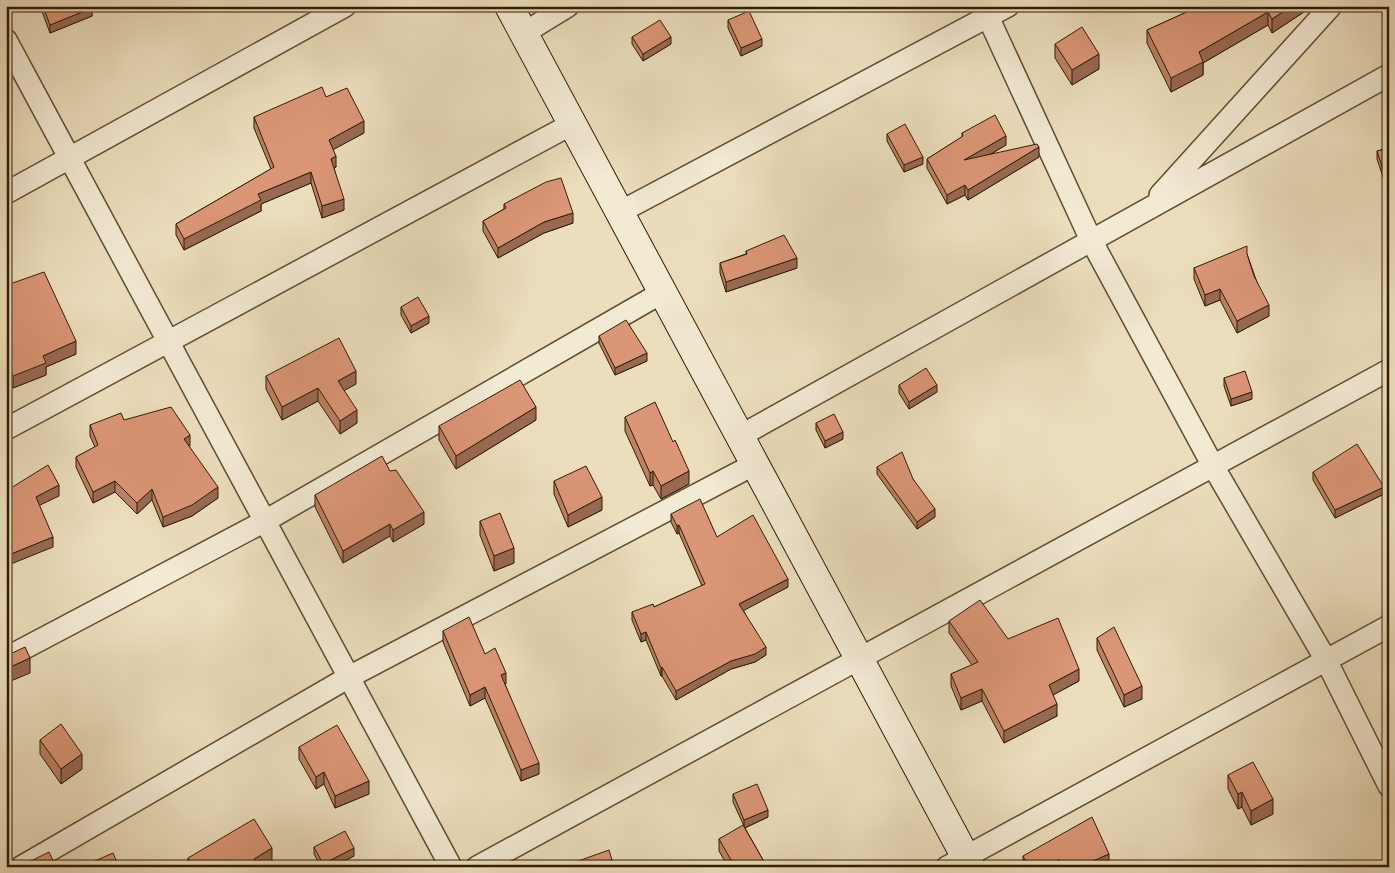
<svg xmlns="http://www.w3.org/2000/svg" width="1395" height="873" font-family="'IM FELL French Canon',serif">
<rect width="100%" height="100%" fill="#ecdebd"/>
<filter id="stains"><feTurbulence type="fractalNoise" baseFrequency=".004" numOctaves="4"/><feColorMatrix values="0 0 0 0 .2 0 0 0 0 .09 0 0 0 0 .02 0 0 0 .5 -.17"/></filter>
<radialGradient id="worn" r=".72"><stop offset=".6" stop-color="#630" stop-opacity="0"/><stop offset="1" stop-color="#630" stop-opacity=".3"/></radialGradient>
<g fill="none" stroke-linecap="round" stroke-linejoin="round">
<g stroke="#5f4d32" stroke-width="24">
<path id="street" d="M983,6L1091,240L1213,466L1326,660L1389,786
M524,33L568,6
M6,40L451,867
M6,193L345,6
M1160,195L1331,6
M620,212L1008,6
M6,429L572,124
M740,436L1389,75
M6,658L265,521L663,292
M21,867L349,677L755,464
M477,867L1389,370
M947,867L1389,626"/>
</g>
<g stroke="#301d04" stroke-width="30">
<path id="secondary" d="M509,6L971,867"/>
</g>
<use href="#street" stroke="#f3ead4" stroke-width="21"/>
<use href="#secondary" stroke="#f3ead4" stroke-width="28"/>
</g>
<path fill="#bc8166" stroke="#301d04" d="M40,6H91L92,16L50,33Z
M1200,6H1313L1272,33L1268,25L1203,63V75L1171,92L1147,43V30Z
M728,20L762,46L741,56L728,28Z
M632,37L671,44L643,61L632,44Z
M1055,44L1099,69L1072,85L1055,58Z
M326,97L364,133L333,149L336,167L334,168L344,210L322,218L311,183L261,204V211L184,250L176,235V224L271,169L254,128V117Z
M962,133L1006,145L991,154L1039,157L968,200L965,195L947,204L927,168V159L962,137Z
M887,134L923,164L904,172L887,141Z
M1389,148V188L1385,183L1377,159V151Z
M504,204L573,223L544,233L498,258L483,231V221L504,209Z
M746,251L797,268L726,292L720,273V263L746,254Z
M1247,254L1269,316L1237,333L1220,300L1205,306L1194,279V268Z
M6,283L7,285L76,354L46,367V375L13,388L6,372Z
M401,307L429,323L411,333L401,315Z
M599,336L647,361L615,375L599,343Z
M266,376L356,384L344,390L357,423L340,434L318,401L282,420L266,389Z
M1224,378L1252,399L1231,406L1224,386Z
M899,385L937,392L909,409L899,393Z
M625,417L689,484L661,499L653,485L650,486L625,431Z
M124,420L190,446H189L218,498L192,516L163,527L152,500L137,514L115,492L93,503L76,467V457L95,447L90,436V425Z
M536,420L456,469L439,440V426Z
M816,423L843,439L825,448L816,430Z
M877,467L913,479L935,517L917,529L877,474Z
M390,471L424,524L393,542L390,536L343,563L315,507V495Z
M1313,472L1384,494L1335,518L1313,480Z
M554,481L602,510L568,527L554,494Z
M671,514L717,537L788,587L743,610L766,655L755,662L731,669L676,700L662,676H661L646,640L641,642L632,620V612L654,607L702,586L679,533L677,534L671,522Z
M480,521L514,563L494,571L480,535Z
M949,621L1008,639L1079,681L1053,695L1057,716L1004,743L982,701L961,710L951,686V674L972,665L949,633Z
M443,631L485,654L506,684H505L539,774L521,781L485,698L470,706L443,642Z
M1097,638L1142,699L1124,707L1097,650Z
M40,740L82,769L61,784L40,754Z
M299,747L369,794L335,808L324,784L316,789L299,759Z
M1228,775L1273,814L1251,825L1242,807L1238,809L1228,789Z
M733,794L768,817L745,828L767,867H728L719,851V839L744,826L733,802Z
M314,847L354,856L332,867H321L314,854Z
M1023,856L1109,867H1023Z
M188,858L272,863L266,867H188Z"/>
<path fill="#996953" stroke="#301d04" d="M1292,6H1313L1272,33V19Z
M92,8V16L50,33V25Z
M1268,12V25L1203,63V75L1171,92V78L1199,52Z
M671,37V44L643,61V54Z
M762,39V46L741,56V48Z
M1099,54V69L1072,85V70Z
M364,121V133L329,152V140Z
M1006,136V145L964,170V160Z
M1039,147V157L968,200V190Z
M336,156V167L331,170V159Z
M923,157V164L904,172V165Z
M311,172V183L261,204V211L184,250V239L258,194Z
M965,185V195L947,204V195Z
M344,199V210L322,218V206Z
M573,213V223L544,233L498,258V248L544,222Z
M797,258V268L726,292V282Z
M1220,289V300L1205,306V295Z
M1269,305V316L1237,333V321Z
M429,316V323L411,333V326Z
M76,341V354L46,367V375L13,388V376L43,356Z
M647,353V361L615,375V368Z
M356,371V384L338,394V381Z
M937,385V392L909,409V402Z
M318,388V401L282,420V407Z
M1252,392V399L1231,406V399Z
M536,407V420L456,469V456Z
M357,410V423L340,434V421Z
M843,432V439L825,448V441Z
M190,435V446L184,450V439Z
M653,471V485L650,486V473Z
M689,471V484L661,499V486Z
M115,481V492L93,503V492Z
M59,485V496L36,507V497Z
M218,487V498L192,516L163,527V517Z
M1384,487V494L1335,518V510Z
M152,489V500L137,514V503Z
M602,497V510L568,527V515Z
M935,509V517L917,529V522Z
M424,512V524L393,542V530Z
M390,524V536L343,563V551Z
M679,525V533L677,534V526Z
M53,537V547L6,566V556Z
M514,548V563L494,571V556Z
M9,575V586L6,587V577Z
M788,579V587L739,613V604Z
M646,632V640L641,642V634Z
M766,647V655L755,662L731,669L676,700V691L731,661Z
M30,658V673L6,683V669Z
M662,667V676H661V668Z
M1079,669V681L1049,697V685Z
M506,673V684L501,686V675Z
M1142,686V699L1124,707V695Z
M485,687V698L470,706V695Z
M982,689V701L961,710V698Z
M1057,704V716L1004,743V731Z
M82,754V769L61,784V769Z
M539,763V774L521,781V770Z
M324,772V784L316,789V777Z
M369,781V794L335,808V796Z
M7,782V797L6,799V784Z
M1242,792V807L1238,809V794Z
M1273,799V814L1251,825V811Z
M768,810V817L744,828V820Z
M272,848V863L266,867H254V859Z
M354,848V856L332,867H323V864Z
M1109,854V867H1093V861Z
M1059,860V867H1047Z"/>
<path fill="#db9677" stroke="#301d04" d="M43,6H91L92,8L50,25Z
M1200,6H1292L1272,19L1268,12L1199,52L1203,62L1171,78L1147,30Z
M749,11L762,39L741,48L728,20Z
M660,20L671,37L643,54L632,37Z
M1082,27L1099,54L1072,70L1055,44Z
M322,87L326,97L347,88L364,121L329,140L336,156L331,159L344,199L322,206L311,172L258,194L261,200L184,239L176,224L274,167L254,117Z
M995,115L1006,136L964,160L1037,144L1039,147L968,190L965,185L947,195L927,159L963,136L962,133Z
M905,124L923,157L904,165L887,134Z
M1389,148V181L1385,175L1377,151Z
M561,178L573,213L544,222L498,248L483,221L506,208L504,204L546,182Z
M784,235L797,258L726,282L720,263L747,254L746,251Z
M1247,246V254L1254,276L1269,305L1237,321L1220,289L1205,295L1194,268Z
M44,272L76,341L43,356L46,363L13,376L6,359V283L7,285Z
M418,297L429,316L411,326L401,307Z
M626,320L647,353L615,368L599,336Z
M339,338L356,371L338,381L357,410L340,421L318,388L282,407L266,376Z
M926,368L937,385L909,402L899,385Z
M1245,371L1252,392L1231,399L1224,378Z
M520,380L536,407L456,456L439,426Z
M655,402L673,442L675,440L689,471L661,486L653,471L650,473L625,417Z
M171,407L190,435L184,439L218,487L192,505L163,517L152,489L137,503L115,481L93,492L76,457L98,445L90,425L121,413L124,420Z
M834,414L843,432L825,441L816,423Z
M1357,444L1384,487L1335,510L1313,472Z
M902,452L913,479L935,509L917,522L877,467Z
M382,456L390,471L396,470L424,512L393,530L390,524L343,551L315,495Z
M48,465L59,485L36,497L53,537L6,556V491Z
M586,466L602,497L568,515L554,481Z
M700,499L717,537L753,515L788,579L739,604L766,647L755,654L731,661L676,691L662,667L661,668L646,632L641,634L632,612L653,604L654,607L705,584L679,525L677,526L671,514Z
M500,513L514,548L494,556L480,521Z
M6,569L9,575L6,577Z
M980,600L1008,639L1058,618L1079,669L1049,685L1057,704L1004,731L982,689L961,698L951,674L978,662L949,621Z
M469,617L485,654L495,648L506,673L501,675L539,763L521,770L485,687L470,695L443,631Z
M1114,627L1142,686L1124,695L1097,638Z
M25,647L30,658L6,669V656Z
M61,724L82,754L61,769L40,740Z
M337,725L369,781L335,796L324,772L316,777L299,747Z
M1253,762L1273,799L1251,811L1242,792L1238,794L1228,775Z
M757,784L768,810L744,820L733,794Z
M1092,817L1109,854L1093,861L1096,867H1063L1059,860L1047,867H1029L1023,856Z
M254,819L272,848L254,859L259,867H193L188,858Z
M743,825L767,867H735L719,839Z
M345,831L354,848L323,864L314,847Z
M609,850L614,867H567V865Z
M49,852L56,867H21V866Z
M113,853L119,867H81Z"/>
<rect width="1395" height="873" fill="none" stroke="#ecdebd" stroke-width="25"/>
<rect x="8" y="8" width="1380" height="858" fill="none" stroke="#301d04" stroke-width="2.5"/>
<rect x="12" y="12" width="1370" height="848" fill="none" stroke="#301d04"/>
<rect width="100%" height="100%" filter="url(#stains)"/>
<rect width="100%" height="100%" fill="url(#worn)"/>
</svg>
